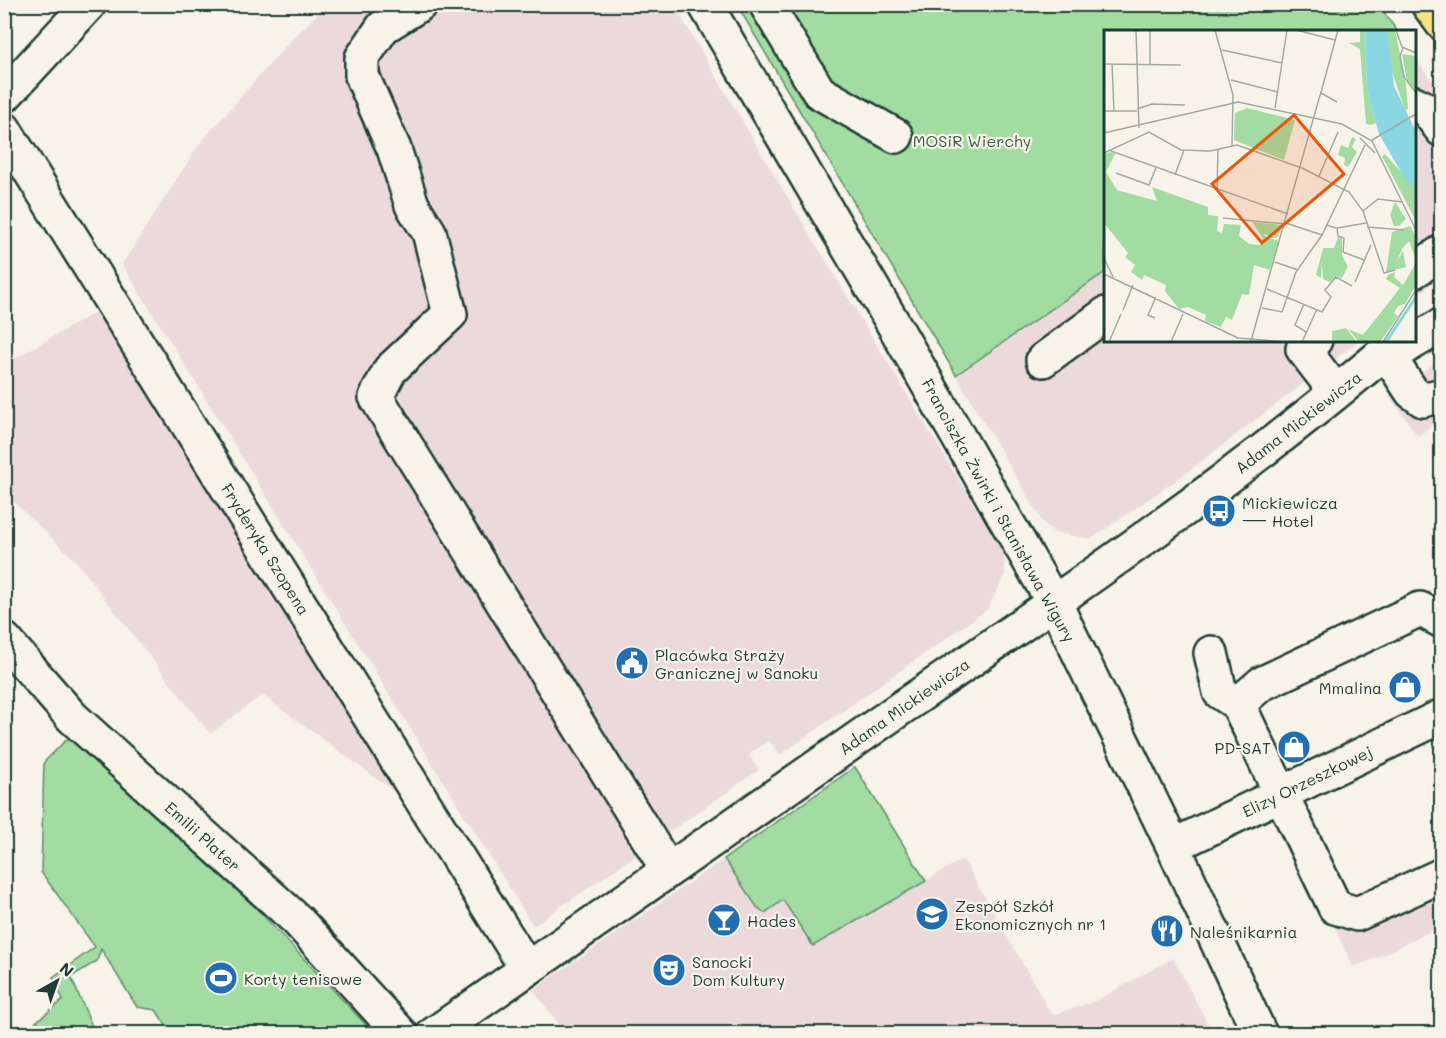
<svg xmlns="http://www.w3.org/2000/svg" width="1446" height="1038" font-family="Mali,sans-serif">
<rect width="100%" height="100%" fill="#f7f3e8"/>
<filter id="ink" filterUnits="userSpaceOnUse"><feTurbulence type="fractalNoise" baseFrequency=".0167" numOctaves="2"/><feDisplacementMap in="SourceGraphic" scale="12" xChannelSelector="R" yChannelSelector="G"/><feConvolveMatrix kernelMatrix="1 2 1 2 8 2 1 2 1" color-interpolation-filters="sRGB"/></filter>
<g filter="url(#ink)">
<path fill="#ecdadb" d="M326,5H674L804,225L1004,554L1005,574L988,609L780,755L769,740L749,755L759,770L533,926L122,264L200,143L290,41Z
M1415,58L1441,93L1442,276L1415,297Z
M1105,272L1106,340L1359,341L1185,474L1091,539L1055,533L1044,524L956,375Z
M96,312L359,731L395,792L262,695L210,734L75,560L5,494V364Z
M1441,359V419L1418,436L1389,396Z
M724,859L757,907L765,912L783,900L814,946L963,859L1052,1015L1095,1001L1173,958L1213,1033H566L533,990Z
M1441,877V926L1376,958L1353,967L1334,927L1359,919Z"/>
<path fill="#a2dca2" stroke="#608c6b" stroke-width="1.5" d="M1378,4L1397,31L1106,32L1105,272L956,375L737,5Z
M66,740L85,742L223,873L369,1028L360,1034L171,1033L156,1010L137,1007L101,949L97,961L71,977L95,1033L21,1034L63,1000L53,977L95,947L41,872L44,762Z
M855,767L926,881L813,946L783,900L765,913L757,907L724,859Z"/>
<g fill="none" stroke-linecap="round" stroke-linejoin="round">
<g stroke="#1f3d34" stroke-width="38">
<path id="minor" d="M420,4L383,27L362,58V76L394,149L412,205L429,232L450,314L390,370L376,397L668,870
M705,4L890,318L1060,614L1173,846L1260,1034
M766,4L819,92L896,136
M4,96L89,4
M1414,103L1426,109L1442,130
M4,129L527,969
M1414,271L1442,252
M1315,340L1303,349L1336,392
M1389,357L1412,392L1423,400L1442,395
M1043,360L1106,314
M1383,360L1442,325
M1442,621L1420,609L1261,684L1238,704L1335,907L1357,914L1442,875
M4,639L72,717L297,920L401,1034
M1211,653L1220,692L1238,704
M1173,846L1442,716
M434,1034C591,924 747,814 904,706C1073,590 1243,474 1399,340"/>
</g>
<g stroke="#1f3d34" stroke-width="38">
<path id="major" d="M1428,4L1442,23"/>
</g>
<use href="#minor" stroke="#f7f3e8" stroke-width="33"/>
<use href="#major" stroke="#f6e381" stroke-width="33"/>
</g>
</g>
<defs>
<g id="bus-disc" transform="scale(1.725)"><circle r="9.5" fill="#1f6fb2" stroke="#f7f3e8"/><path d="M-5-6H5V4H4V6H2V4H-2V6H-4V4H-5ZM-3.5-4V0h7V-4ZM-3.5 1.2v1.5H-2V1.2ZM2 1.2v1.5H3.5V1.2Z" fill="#fff"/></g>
<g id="civic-disc" transform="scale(1.725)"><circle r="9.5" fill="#1f6fb2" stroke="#f7f3e8"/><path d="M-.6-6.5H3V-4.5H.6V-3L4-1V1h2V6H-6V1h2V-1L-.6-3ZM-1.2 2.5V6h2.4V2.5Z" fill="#fff"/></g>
<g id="shop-disc" transform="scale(1.725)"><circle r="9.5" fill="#1f6fb2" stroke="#f7f3e8"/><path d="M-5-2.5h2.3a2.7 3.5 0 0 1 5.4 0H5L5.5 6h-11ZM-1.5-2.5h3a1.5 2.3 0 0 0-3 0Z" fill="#fff"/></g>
<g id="school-disc" transform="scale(1.725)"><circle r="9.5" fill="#1f6fb2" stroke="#f7f3e8"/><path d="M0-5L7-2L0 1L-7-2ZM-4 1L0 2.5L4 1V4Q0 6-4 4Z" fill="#fff"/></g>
<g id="bar-disc" transform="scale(1.725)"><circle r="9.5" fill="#1f6fb2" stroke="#f7f3e8"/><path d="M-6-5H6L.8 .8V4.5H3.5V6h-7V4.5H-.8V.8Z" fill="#fff"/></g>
<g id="restaurant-disc" transform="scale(1.725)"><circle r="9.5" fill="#1f6fb2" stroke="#f7f3e8"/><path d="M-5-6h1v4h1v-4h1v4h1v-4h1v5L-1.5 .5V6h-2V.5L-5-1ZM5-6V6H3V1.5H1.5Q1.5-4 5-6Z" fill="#fff"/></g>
<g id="theatre-disc" transform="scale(1.725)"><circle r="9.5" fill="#1f6fb2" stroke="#f7f3e8"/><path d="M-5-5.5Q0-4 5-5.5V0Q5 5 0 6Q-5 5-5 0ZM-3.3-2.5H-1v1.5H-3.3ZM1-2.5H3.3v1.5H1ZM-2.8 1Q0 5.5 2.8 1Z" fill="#fff"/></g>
<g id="stadium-disc" transform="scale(1.725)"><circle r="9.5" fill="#1f6fb2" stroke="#f7f3e8"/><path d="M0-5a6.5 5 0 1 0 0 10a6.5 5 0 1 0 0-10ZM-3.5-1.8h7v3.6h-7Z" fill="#fff"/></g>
</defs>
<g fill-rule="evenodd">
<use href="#bus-disc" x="1219" y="511"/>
<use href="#civic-disc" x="632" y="663"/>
<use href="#shop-disc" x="1405" y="687"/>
<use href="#shop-disc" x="1294" y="747"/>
<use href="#school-disc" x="932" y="914"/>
<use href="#bar-disc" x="724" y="920"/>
<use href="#restaurant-disc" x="1167" y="931"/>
<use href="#theatre-disc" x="669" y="970"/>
<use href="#stadium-disc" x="221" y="978"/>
</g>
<g text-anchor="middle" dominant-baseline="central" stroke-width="4.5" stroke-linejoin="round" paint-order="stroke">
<g font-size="16" fill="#395d4a" stroke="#f7f3e8">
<text x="972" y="140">MOSiR Wierchy</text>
</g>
<g font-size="16" fill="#1f3d34" stroke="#f7f3e8">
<text transform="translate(1298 422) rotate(-38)">Adama Mickiewicza</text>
<text transform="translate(999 510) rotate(61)">Franciszka Żwirki i Stanisława Wigury</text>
<text transform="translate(266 549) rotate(58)">Fryderyka Szopena</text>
<text transform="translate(904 706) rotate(-35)">Adama Mickiewicza</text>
<text transform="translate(1307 781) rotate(-26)">Elizy Orzeszkowej</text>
<text transform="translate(203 836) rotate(42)">Emilii Plater</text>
</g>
<g font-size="16" fill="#1f3d34" stroke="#f7f3e8" text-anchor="start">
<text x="1242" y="502">Mickiewicza<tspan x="1242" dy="18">— Hotel</tspan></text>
<text x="655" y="654">Placówka Straży<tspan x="655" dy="18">Granicznej w Sanoku</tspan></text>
<text x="1382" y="687" text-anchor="end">Mmalina</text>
<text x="1271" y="747" text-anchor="end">PD-SAT</text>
<text x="955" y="905">Zespół Szkół<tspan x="955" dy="18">Ekonomicznych nr 1</tspan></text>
<text x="747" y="920">Hades</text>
<text x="1190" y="931">Naleśnikarnia</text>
<text x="692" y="961">Sanocki<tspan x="692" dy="18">Dom Kultury</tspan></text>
<text x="244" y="978">Korty tenisowe</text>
</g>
</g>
<g transform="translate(1104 30)">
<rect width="312" height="312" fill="#f7f3e8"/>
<path d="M256,0H261L263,59L272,93L266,95L262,94L256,19L245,13L256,12ZM283,0H291L302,54L304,79L301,80L284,30ZM298,24L312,26V62L303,51ZM143,78L191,90L180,130L130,110L131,83ZM248,107L252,109L248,117L253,122L244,137L240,135L241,128L234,125L237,115L244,118ZM7,122L11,124L2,142L13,160L53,171L48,157L104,177V185L114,186L113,201L118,203L120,194L137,195L135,206L145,214L156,215L159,208L148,192L178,195L174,207L159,204L163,208L165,205L174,208H165L175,211L166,240L150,235L145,265L138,264L128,290L122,287L117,297L101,291L102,285L84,277L75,279L61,261L62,255L40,245L38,250L27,242L31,235L21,227L24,223L0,193V124ZM281,124L312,159V191L278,126ZM291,172L302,189L295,196H290L286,185ZM306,196L312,207V230L305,211L298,219L292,233L299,221L302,237L282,242L288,202ZM234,207L238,208V226L244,236L238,248L232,246L226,252L219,249L218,232L217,248L212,245L219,218H230ZM312,233V255L301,274L294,276L290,283L294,286L276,312H255L244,299L259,305L296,258L282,249L284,245L291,242L290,247L299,255ZM242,298L253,312H228V301Z" fill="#a2dca2"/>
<path d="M261,0H283L290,56L312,102V159L301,149L275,104L263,59Z" fill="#88d7e3"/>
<path fill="none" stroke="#88d7e3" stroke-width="3" d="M282,312L312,267"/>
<path fill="none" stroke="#a1aaa0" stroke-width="1.5" d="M32,0L35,98M46,0V35M111,0L129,65L128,115M192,0L231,10M292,0L298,17L312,23M299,18L296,26L300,47L312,63M118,20L178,33M0,34L77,35M8,34L10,81M127,50L174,62M217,63L233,72M216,66L234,0M171,78L183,0M33,79L48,74L81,75M0,81H33M0,103L134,72L238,94L268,111L312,200M256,108L271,123M268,110L312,84M7,121L184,184M0,123L45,102L77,120L106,121L133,115L198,138L245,162L259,181L280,243L291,240M12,143L45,155L52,138M71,145L80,120M215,146L234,102M113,161L114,120M259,181L274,169L298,172M119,188L182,194M182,193L218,205M222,195L233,198L234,206L240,208L239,222L260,230M263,197L300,200M233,198L262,193M0,228L9,247M171,232L194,240M0,244L134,308L182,312M251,252L267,215M163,259L218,282L227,267L221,260L232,247L248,256M200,274L191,295L202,302M158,278L178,282L192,242L218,205L261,115M19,280L29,255M51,288L44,285L52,267M147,311L216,65M5,312L17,284M67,312L79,284M198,312L213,279M279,312L312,260"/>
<path fill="#e8590c" fill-opacity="0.15" stroke="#e8590c" stroke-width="3" d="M190,85L240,144L158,213L108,154Z"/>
<rect width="312" height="312" fill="none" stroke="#1f3d34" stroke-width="3"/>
</g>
<rect width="1446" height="1038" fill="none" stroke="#f7f3e8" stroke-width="24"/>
<rect x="12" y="12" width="1422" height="1014" fill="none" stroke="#1f3d34" stroke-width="2" filter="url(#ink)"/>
<g transform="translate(57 981) rotate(40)" stroke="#f7f3e8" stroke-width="4.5" paint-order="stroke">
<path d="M0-4.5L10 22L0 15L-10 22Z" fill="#1f3d34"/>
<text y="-9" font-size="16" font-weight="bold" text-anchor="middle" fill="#1f3d34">N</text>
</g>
</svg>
